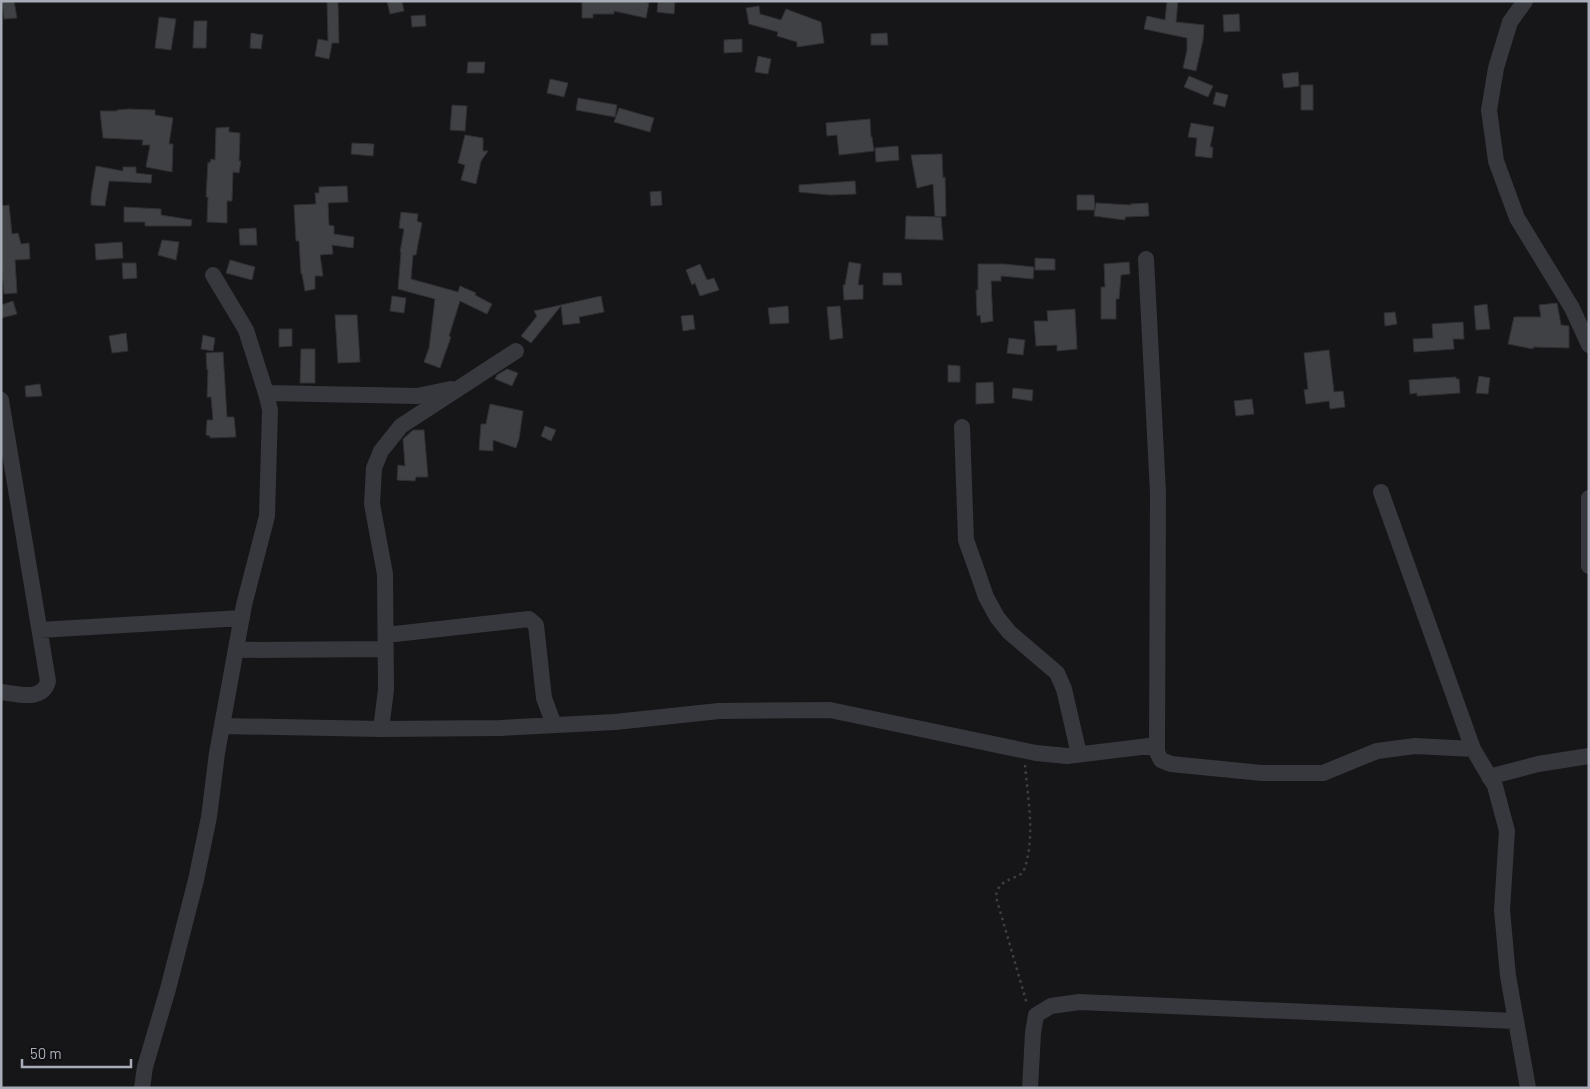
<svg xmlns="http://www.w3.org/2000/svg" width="1590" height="1089" font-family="Barlow,sans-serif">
<rect width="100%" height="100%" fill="#161618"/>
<path fill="#404145" stroke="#303034" d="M2,1H14L17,18L4,19Z
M387,1H402L404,11L390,14Z
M582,1H642L649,3L646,18L614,11V14H593V18H582Z
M658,1H675L674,14L657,12Z
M1167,1H1178L1176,22L1204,25L1203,40L1196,71L1183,68L1187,50V38L1144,29L1147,16L1165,20Z
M327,2H338L339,43H332L329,59L315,56L318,39L328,41Z
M759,6L760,14L781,20L786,9L821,22L824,43L797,47V42L777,36L778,32L749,24L746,8Z
M1239,14L1240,31L1224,32L1223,15Z
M425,15L426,26L412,27L411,16Z
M159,17L176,19L171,50L155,48Z
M194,21H207L206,48H193Z
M251,33L263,35L261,49L250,48Z
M887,33L888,45H871V34Z
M742,39V52L724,53V40Z
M758,56L771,59L768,74L755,72Z
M468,62H485L484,73H467Z
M1298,72L1299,86L1284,88L1282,74Z
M1189,76L1213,86L1208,97L1184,87Z
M550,79L568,83L564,97L547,93Z
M1301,85H1313V110H1301Z
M1216,92L1228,95L1225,107L1213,104Z
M578,98L617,105L615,117L576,110Z
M452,105L467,106L465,131L450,130Z
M619,108L654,118L650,132L614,122Z
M129,109L155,110V115L173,118L169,144H173L172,172L146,167L150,145H142L143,140L103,138L100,111H117V110Z
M870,119L871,137H872L874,151L839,155L837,135L827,136L826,123Z
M1191,123L1214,127L1210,147H1213L1212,158L1195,156L1197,138L1188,137Z
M229,127V132L240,133L239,161H241L239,173L233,172L232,201H227V223L207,222L208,197H206L208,162L210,163L211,159L215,160L216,128Z
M465,135L483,138V151H488L481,161L476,184L461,180L465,165L458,163Z
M352,143L374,144L373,156L351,154Z
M898,146L899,160L876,162L875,148Z
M942,154L943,178L945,177L946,216L935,217L933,184L917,188L911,155Z
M96,166L123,171V167H136V173L152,175L151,183L109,181L105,206L91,205V196Z
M855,181L856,194L830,195L799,192V185Z
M347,186L348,202L328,203L329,225L334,226V234L354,237L353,248L332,245L333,254L320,255L323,276H315V289L305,291L302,274H301L299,241H296L294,205L316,204L315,193H319V187Z
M661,191L662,205L651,206L650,192Z
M1077,195H1094L1095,210H1077Z
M1096,203L1131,205L1130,204L1148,203L1149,216L1125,217V220L1094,216Z
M9,205L12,234L18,233L21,244L29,243L30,259L15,260L17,293L4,294L1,262V206Z
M124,207L161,209V215L192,220L191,226H145V222H124Z
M401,212L418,214L417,221L422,223L416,255H413L411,279L458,292L460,286L476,293L475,295L492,304L487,314L460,301L449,336L451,337L440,368L424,362L429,348L435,299L398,289L401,252H400L404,229L399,228Z
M906,216L941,217L943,240L905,239Z
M256,228L257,245H240L239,229Z
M162,240L179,242L176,260L158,255Z
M122,242L123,258L96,260L95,244Z
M1035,258L1055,259V270H1035Z
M230,260L255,267L252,280L226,273Z
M849,262L861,264L858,285H863V299L844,300L843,285H845Z
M1129,262L1130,274L1121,275L1119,299H1116V319H1101V287H1105L1104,264Z
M122,263H136L137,278L123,279Z
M700,264L707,280L714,278L719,290L700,296L695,283L692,285L686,270Z
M978,264H1004L1034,267L1033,279L1001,276V281H991L993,321L981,323L980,315L977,316L976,290H978Z
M883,273H901L902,285H883Z
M392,296L406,298L404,313L390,311Z
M601,296L604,312L579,317L580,323L563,325L561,306L531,343L521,336L537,316L534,311Z
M13,301L17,314L1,318V305Z
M1557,303L1561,325L1569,326V348L1533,347V349L1508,344L1514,317H1541L1539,305Z
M1487,304L1490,329L1476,330L1474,306Z
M788,306L789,323L770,324L768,308Z
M840,306L843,338L830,340L827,307Z
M1075,309L1077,349L1057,351V345L1036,346L1034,321H1048L1047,311Z
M1395,312L1397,324L1385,326L1384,313Z
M335,315H357L360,362L338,363Z
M693,315L695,329L683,331L681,316Z
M1463,322L1464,339H1453L1454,349L1414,352L1413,339L1433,338L1432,324Z
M279,329H292V346L279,347Z
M126,333L128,351L112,353L109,336Z
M203,335L215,338L213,351L201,349Z
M1009,338L1025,340L1023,355L1007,353Z
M301,349H315V383H300Z
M1329,350L1334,392L1343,391L1345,407L1330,409L1329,401L1306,404L1304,390L1308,389L1304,353Z
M223,352L227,417H234L236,437L210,438V436L206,435L207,420H213L211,397H207L208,370H207L206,353Z
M948,365L960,366V382H948Z
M507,369L518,373L512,386L495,379L497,375Z
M1479,376L1490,378L1488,394L1476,393Z
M1456,377V379H1459L1460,393L1417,396V393L1410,394L1409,380Z
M993,382L994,403L976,404V383Z
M40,384L42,396L26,397L25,386Z
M1013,388L1033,390L1032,401L1012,398Z
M1252,399L1254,414L1236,416L1234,401Z
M490,404L523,411L519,439L516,448L493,440V451L479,450L481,424H486Z
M545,426L556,430L551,441L541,436Z
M413,430H424L428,477H416L415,481L397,480L398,465L405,466L403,439Z"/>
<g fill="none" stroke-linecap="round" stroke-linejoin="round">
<path stroke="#3d3f44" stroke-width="2.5" stroke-dasharray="2.5 4" stroke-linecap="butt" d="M1025,765C1028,800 1036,839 1023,873C1011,880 997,881 996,897L1027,1004"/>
<path stroke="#37383d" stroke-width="16" d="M1525,1L1510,22L1496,68L1489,110L1496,161L1517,218L1572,308L1589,345
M1146,259L1158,493L1157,752L1161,760L1171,764L1262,773H1323L1377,751L1415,746L1473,749
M266,393L417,396L451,389
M1,400L48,681C43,702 18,694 1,692
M962,427L966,540L977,571L986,597L997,617L1009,632L1057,673L1064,689L1079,754
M1381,492L1473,749L1495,786L1507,831L1502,910L1508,976L1528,1088
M1589,498V566
M40,630L242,618
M386,635L529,619L536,625L544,698L554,725
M236,650L385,649
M222,726L381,729L500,728L615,722L719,711L830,710L1036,753L1067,756L1157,745
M381,729L386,690L385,574L372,504L374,468L381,451L401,426L516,351
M1489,777L1538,764L1589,756
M142,1088L145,1067L168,989L196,880L209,817L217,753L244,605L267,516L270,410L266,393L246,330L213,275
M1030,1088L1033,1033L1036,1015L1051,1006L1079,1002L1515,1021"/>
</g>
<rect width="1590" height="1089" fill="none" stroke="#a8adb8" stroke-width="5"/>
<path d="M22 1059v8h109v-8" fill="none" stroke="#a8adb8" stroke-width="2.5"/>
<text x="30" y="1059" font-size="15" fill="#a8adb8" stroke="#111113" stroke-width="4" paint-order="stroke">50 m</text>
</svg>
